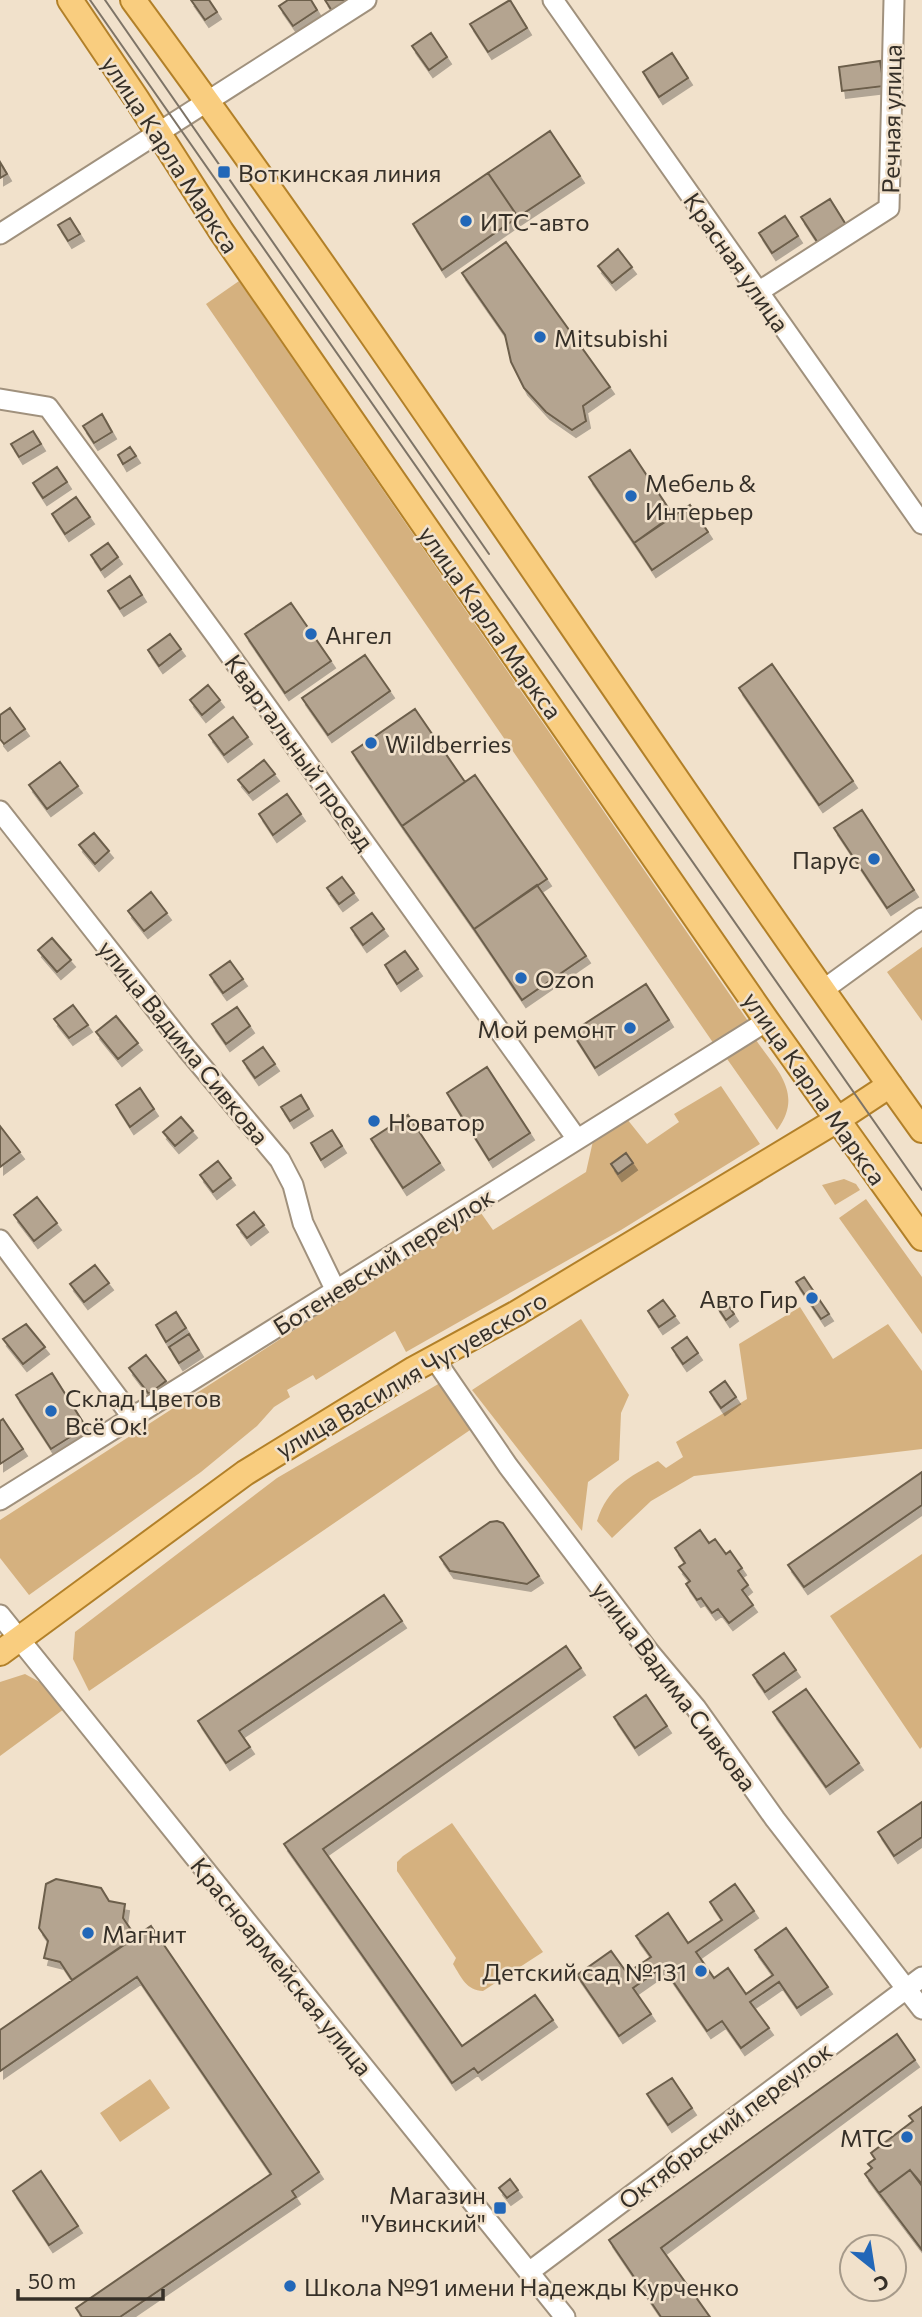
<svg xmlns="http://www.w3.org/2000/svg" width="922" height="2317" font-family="Commissioner,sans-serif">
<defs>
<filter id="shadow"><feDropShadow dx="4" dy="7" stdDeviation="0" flood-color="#0004"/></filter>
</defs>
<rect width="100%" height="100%" fill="#f1e1cb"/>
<path fill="#d5b17f" d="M239,281L750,1024L716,1047L206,304Z
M922,947V1021L887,972Z
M754,1037C775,1069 805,1092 777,1130L725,1056Z
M721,1086L760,1144L621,1230L406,1352L395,1331L316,1380L313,1375L287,1390L290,1397L274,1407L257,1426L201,1472L29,1595L0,1558V1520L370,1281L481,1213L493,1230L586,1172L593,1141L627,1119L647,1144L679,1122L674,1114Z
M844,1179L856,1184L860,1190L835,1205L822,1185Z
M866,1199L922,1277V1334L839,1218Z
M800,1307L833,1359L888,1324L922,1371V1449L694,1476L651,1501L612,1538L597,1521C608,1487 628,1478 658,1461L666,1468L683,1457L676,1442L747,1399L739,1344Z
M581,1319L629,1395L621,1413L619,1460L588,1482L582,1531L472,1390Z
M440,1383L473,1428L89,1691L73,1659L75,1632L277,1478Z
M922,1554V1747L920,1749L830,1616Z
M25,1674L47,1686L64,1709L0,1756V1682Z
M452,1823L543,1952L483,1991C467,1991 461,1977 453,1964L456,1958L397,1871V1862L403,1856Z
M150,2079L170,2108L120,2142L100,2113Z"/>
<path fill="#b4a490" stroke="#6c5e4b" stroke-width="2" filter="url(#shadow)" d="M191,0H209L217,12L205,20Z
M288,0H311L317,10L293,26L279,6Z
M325,0H351L332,11Z
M510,0L527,28L488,52L470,24Z
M431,33L447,57L429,70L412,46Z
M672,53L688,78L659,97L643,72Z
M880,61L884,86L842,91L839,67Z
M550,131L580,176L518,217L488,173Z
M0,162L7,174L0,178Z
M488,173L518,217L442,270L413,224Z
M830,199L848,228L820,246L801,217Z
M785,216L798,236L772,253L759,233Z
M70,218L80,234L68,241L58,225Z
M506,242L610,387L583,406L586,421L572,430L546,412L524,388L511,362L505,335L462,273Z
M618,249L632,267L612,283L598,266Z
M102,414L112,432L94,443L83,426Z
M33,431L41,444L19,457L11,444Z
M130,447L136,456L123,464L118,455Z
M630,450L673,515L634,543L589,477Z
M57,467L67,482L43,498L33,483Z
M76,497L90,517L65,534L52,514Z
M690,505L708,532L652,570L634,543Z
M108,543L118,557L101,570L91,555Z
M130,576L142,595L120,609L108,591Z
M291,603L331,661L285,693L245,634Z
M170,634L181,649L159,666L148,650Z
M365,655L390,691L328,735L302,698Z
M772,664L853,781L819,805L739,688Z
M208,685L220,700L202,715L190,700Z
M10,708L25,729L4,744L0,739V715Z
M415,709L465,782L402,826L352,752Z
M233,717L248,737L224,755L209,735Z
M264,760L275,774L249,793L238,780Z
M60,762L78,786L47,809L29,785Z
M475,775L547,879L474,929L402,826Z
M287,794L301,814L273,835L259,814Z
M862,810L914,890L887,908L834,828Z
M94,833L109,851L95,864L79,845Z
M342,877L354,893L339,904L327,888Z
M537,885L586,956L522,1000L474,929Z
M151,892L167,913L144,931L128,911Z
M372,913L384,929L363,945L351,928Z
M52,938L71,960L57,972L38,950Z
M405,951L418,969L397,984L385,965Z
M230,961L243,979L223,993L210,975Z
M646,984L669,1020L595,1068L572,1032Z
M73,1005L88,1025L69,1038L54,1019Z
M237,1007L250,1026L226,1044L212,1024Z
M116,1016L138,1043L118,1059L96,1032Z
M263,1047L275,1064L255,1078L243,1061Z
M487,1067L530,1133L489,1160L447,1093Z
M140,1088L154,1109L130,1127L116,1105Z
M301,1095L309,1109L290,1121L281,1107Z
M408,1115L440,1163L403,1188L371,1139Z
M181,1117L193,1131L175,1146L163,1132Z
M0,1126L20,1152L0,1167Z
M332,1130L342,1146L321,1160L311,1143Z
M626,1153L633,1163L618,1174L611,1164Z
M218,1161L231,1178L213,1192L200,1175Z
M37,1197L57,1223L34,1241L14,1215Z
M254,1212L264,1225L247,1238L237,1225Z
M95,1265L109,1283L84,1302L70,1284Z
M804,1277L829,1314L821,1319L796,1282Z
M663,1300L675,1316L659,1327L648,1311Z
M725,1300L734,1314L726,1320L716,1305Z
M176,1312L186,1328L166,1342L156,1325Z
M26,1324L45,1347L23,1364L3,1339Z
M189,1334L199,1350L179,1363L169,1347Z
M687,1337L698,1353L683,1364L672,1348Z
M146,1355L166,1381L149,1394L129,1368Z
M52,1373L86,1427L51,1449L16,1395Z
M725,1381L736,1397L721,1408L710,1392Z
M3,1419L23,1449L0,1464V1421Z
M922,1472V1505L804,1587L788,1565Z
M497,1521L503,1523L539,1576L527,1584L450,1571L440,1557L490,1522Z
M700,1530L709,1543L715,1539L726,1554L730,1551L742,1568L738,1571L748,1585L742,1590L753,1605L729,1623L718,1609L712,1613L701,1598L697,1600L686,1584L690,1581L679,1567L685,1563L675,1548Z
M384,1595L402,1621L239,1731L250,1747L226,1763L198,1721Z
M566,1646L581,1668L323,1849L462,2046L535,1995L553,2020L478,2073L474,2068L452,2083L284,1844Z
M784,1653L796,1670L765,1692L753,1675Z
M806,1689L859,1763L826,1787L773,1712Z
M646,1695L667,1726L635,1748L614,1717Z
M922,1802V1837L894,1856L878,1832Z
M56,1879L101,1888L109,1901L125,1904L123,1918L136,1937L72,1980L60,1962L44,1958L48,1941L39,1928L46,1884Z
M735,1884L754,1911L696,1952L714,1978L728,1968L746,1994L773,1975L755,1950L786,1928L828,1987L797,2008L779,1982L750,2002L769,2028L741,2048L722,2021L707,2031L663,1967L633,1988L651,2014L619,2036L577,1975L611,1951L627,1973L651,1957L636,1936L668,1913L688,1943L722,1920L710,1902Z
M151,1926L319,2172L292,2191L296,2197L120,2317H82L76,2308L271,2174L137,1977L0,2071V2030Z
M897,2034L915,2060L661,2248L710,2317H661L609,2240Z
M672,2078L692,2108L668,2125L647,2094Z
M922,2107V2184L910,2170L879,2193L865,2174L872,2168L868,2164L875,2159L871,2153L913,2121L909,2116Z
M910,2170L922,2186V2250L879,2193Z
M41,2171L78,2226L49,2245L13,2191Z
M510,2179L518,2190L507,2198L499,2188Z"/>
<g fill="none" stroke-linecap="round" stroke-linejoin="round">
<g stroke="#a0917d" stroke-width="23">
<path id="minor" d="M553,0L922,524
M0,234L366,0
M758,292L889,208L894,0
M0,399L48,407L219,640L577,1139
M0,811L187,1049L280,1160L293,1185L303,1223L336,1291
M823,990L922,918
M0,1240L133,1418
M434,1358L508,1466L650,1653L696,1708L775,1819L922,2009
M0,1500L767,1021
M0,1615L565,2317
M529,2272L922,1977"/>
</g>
<g stroke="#b28029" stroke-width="28">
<path id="major" d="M70,0L136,98L221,231L767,1021L922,1238
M133,0C406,370 654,757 922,1130
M0,1653L245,1473L414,1369L517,1313L837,1120L890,1085"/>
</g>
<use href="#minor" stroke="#fff" stroke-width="19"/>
<use href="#major" stroke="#f9cd7f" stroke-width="24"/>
<path stroke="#7e7467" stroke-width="2" d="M90,0L922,1190
M105,0L489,554"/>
</g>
<g fill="#2267b8" stroke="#f1e1cb" stroke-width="2.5">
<rect x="217" y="165" width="14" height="14" rx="3.5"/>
<circle cx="466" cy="221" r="7"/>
<circle cx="540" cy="337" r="7"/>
<circle cx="631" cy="496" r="7"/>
<circle cx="311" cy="634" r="7"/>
<circle cx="371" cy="743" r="7"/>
<circle cx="874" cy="859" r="7"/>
<circle cx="521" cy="978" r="7"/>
<circle cx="630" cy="1028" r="7"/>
<circle cx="374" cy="1121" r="7"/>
<circle cx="812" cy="1298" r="7"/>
<circle cx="51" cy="1411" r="7"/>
<circle cx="88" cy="1933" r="7"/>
<circle cx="701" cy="1971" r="7"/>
<circle cx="907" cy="2137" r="7"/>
<rect x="493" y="2201" width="14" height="14" rx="3.5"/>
<circle cx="290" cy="2286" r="7"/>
</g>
<g text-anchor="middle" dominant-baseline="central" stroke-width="5" stroke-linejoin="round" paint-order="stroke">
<g font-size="24" fill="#363028" stroke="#f1e1cb">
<text transform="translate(891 119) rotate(-89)">Речная улица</text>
<text transform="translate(171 154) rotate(57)">улица Карла Маркса</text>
<text transform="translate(737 262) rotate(55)">Красная улица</text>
<text transform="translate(491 622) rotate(55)">улица Карла Маркса</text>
<text transform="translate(300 752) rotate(54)">Квартальный проезд</text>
<text transform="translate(184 1042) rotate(51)">улица Вадима Сивкова</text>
<text transform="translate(815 1088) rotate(55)">улица Карла Маркса</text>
<text transform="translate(383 1261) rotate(-32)">Ботеневский переулок</text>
<text transform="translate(411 1374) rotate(-30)">улица Василия Чугуевского</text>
<text transform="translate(675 1686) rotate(53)">улица Вадима Сивкова</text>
<text transform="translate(282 1966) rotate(51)">Красноармейская улица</text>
<text transform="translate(725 2125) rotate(-37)">Октябрьский переулок</text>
</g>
<g font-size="24" fill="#363028" stroke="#f1e1cb" text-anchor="start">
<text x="238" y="172">Воткинская линия</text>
<text x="480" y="221">ИТС-авто</text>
<text x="554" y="337">Mitsubishi</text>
<text x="645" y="482">Мебель &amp;<tspan x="645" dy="28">Интерьер</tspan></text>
<text x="325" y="634">Ангел</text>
<text x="385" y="743">Wildberries</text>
<text x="860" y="859" text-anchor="end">Парус</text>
<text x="535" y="978">Ozon</text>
<text x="616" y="1028" text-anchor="end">Мой ремонт</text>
<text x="388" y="1121">Новатор</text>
<text x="798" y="1298" text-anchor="end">Авто Гир</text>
<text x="65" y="1397">Склад Цветов<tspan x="65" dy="28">Всё Ок!</tspan></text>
<text x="102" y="1933">Магнит</text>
<text x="687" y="1971" text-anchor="end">Детский сад №131</text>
<text x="893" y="2137" text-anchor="end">МТС</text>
<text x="486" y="2194" text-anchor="end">Магазин<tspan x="486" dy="28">"Увинский"</tspan></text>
<text x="304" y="2286">Школа №91 имени Надежды Курченко</text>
</g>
</g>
<g transform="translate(873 2268) rotate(150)"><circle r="33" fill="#f1e1cb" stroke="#a69a8a" stroke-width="2"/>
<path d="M0-5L12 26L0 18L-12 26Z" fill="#2267b8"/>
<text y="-10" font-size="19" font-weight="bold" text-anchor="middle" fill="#363028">С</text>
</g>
<path d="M18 2289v10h145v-10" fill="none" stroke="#363028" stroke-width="3.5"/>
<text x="28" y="2289" font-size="21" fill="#363028" stroke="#f1e1cb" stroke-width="5" paint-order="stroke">50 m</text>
</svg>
